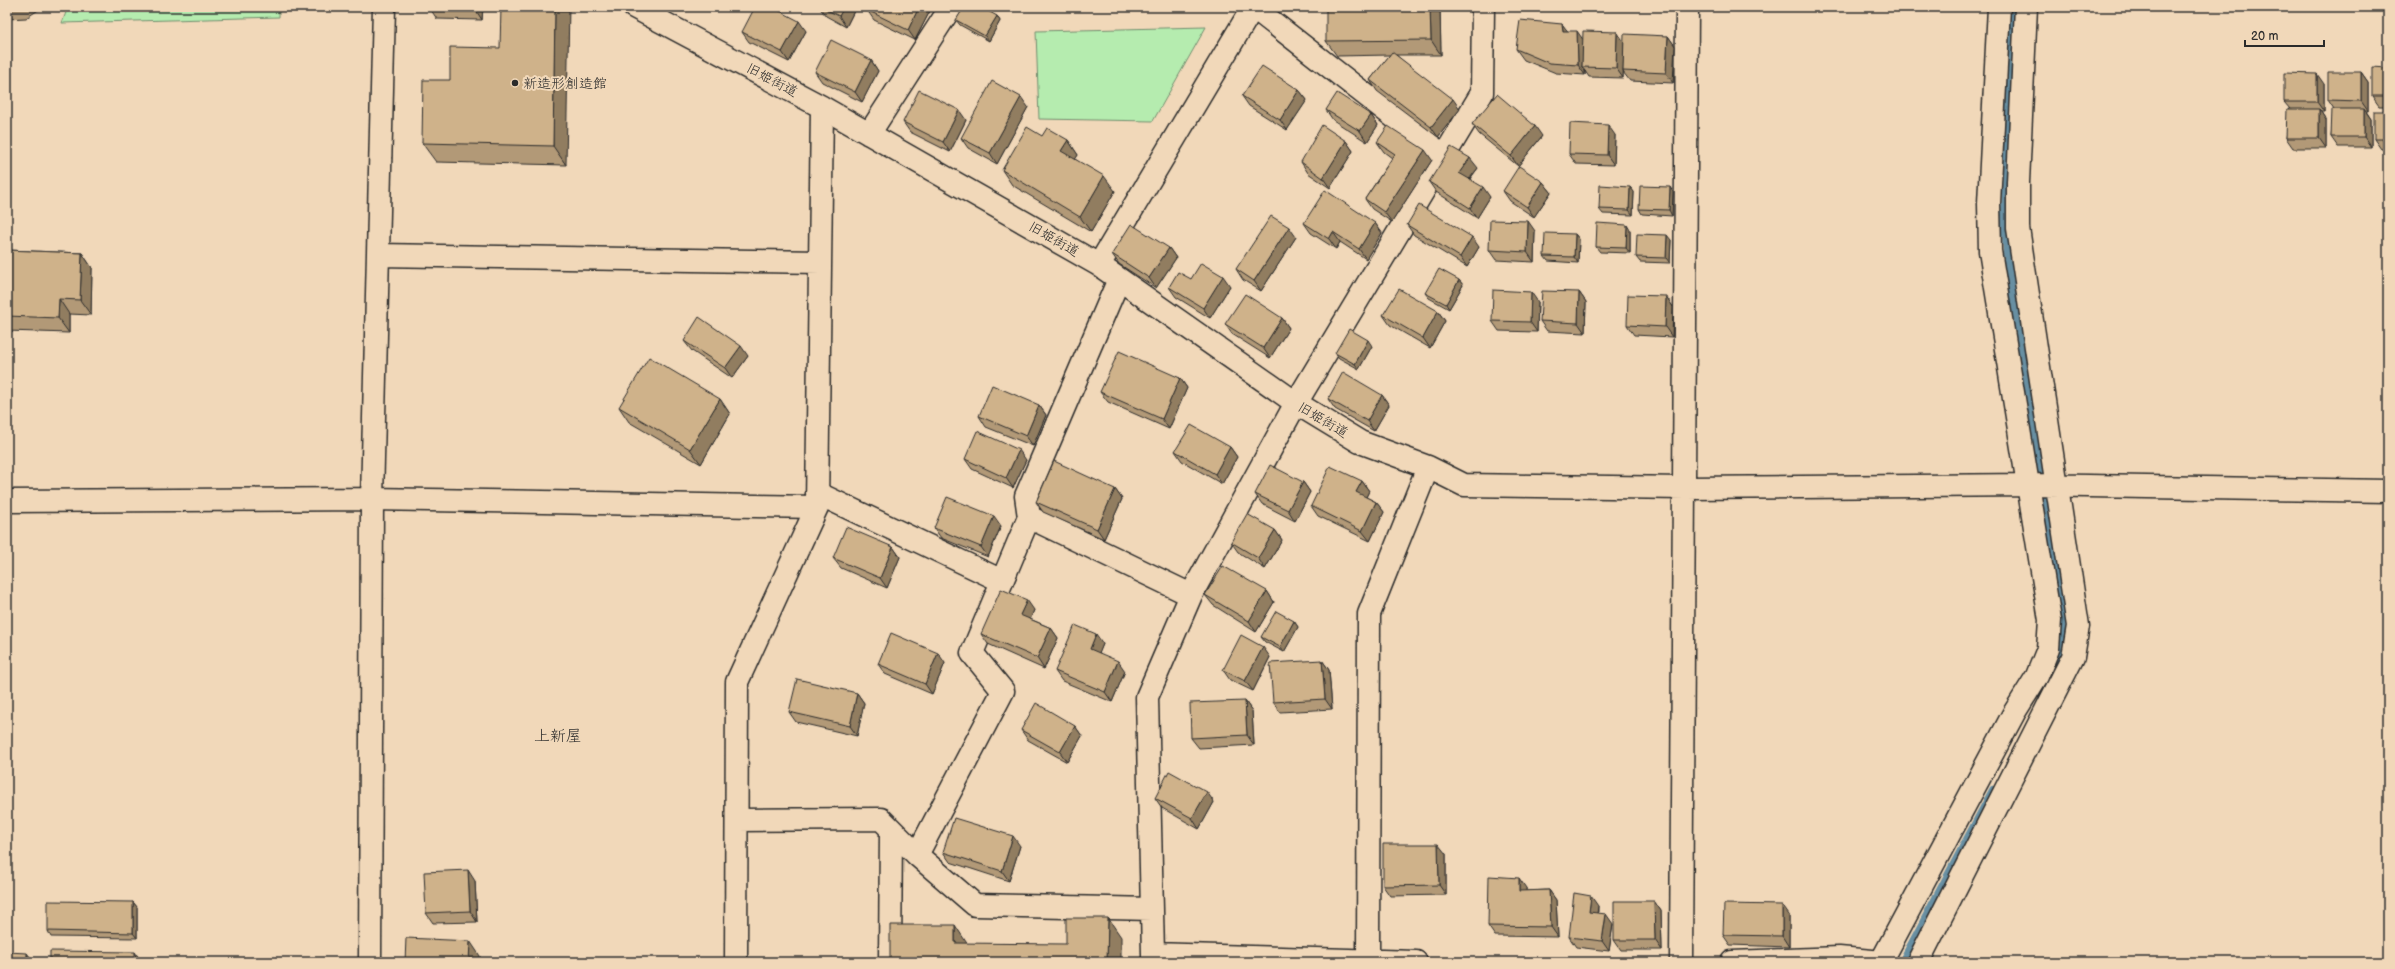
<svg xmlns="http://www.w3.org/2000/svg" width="2395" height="969" font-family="'Balsamiq Sans','Klee One',sans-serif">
<rect width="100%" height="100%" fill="#f1d8b9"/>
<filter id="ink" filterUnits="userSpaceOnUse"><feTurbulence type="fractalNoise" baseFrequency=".025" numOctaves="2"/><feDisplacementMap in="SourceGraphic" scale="8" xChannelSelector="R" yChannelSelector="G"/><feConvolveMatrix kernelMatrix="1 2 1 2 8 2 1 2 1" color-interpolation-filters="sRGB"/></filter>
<g filter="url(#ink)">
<path fill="#b5ecaf" stroke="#708c6d" d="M68,7H279V17L62,23Z
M1206,27L1153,121L1039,119L1036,31Z"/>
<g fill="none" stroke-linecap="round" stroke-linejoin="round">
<path stroke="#678fa2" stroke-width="8" d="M2013,7L2005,215L2008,270L2061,595L2062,641L2054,675
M1902,962L1993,790"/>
<g stroke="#2b2b2b" stroke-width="25">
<path id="minor" d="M634,7L822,107L1099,265L1296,403L1360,442L1428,467L1464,485L1685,488L2030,485L2388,491
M1253,7L1444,156
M869,134L951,7
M378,255L820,262
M1099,265L1253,7
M1119,279L1026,496L1029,517L1191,595
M817,493L1002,581
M7,501L372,499L817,507
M737,820L881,819L917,855L975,905L1152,909
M917,855L1003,691L972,653L1029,517
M1153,954L1147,697L1191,595L1296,403L1482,93L1483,7
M370,962L372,499L384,7
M736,962L737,682L817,507L822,107
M890,962L891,829
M1153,962V954L1416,962
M1368,962L1369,614L1428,467
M1681,962L1687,7
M1732,962L1839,958L1883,962
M1881,962L2014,713L2037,676L2048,649L2050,620L1990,251L1989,203L1999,7
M1918,962L2073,657L2078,626L2018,228V182L2026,7"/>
</g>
<use href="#minor" stroke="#f1d8b9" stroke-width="22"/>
</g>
<path fill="#b29977" stroke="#2b2b2b" d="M7,7H43L26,18L7,19Z
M429,7H483L482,20L437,19Z
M708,7H718V9Z
M819,7H856L846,27L826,16Z
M869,7H929L931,9L915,40L874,20L867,10Z
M1440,7L1441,55H1396L1460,109L1438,137L1377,91L1370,80L1390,55L1337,56L1326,41Z
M2203,7H2270V8L2205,9Z
M997,16L1000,21L989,41L960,25L956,20Z
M1562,24L1567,31L1582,39L1617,32L1624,42V52L1668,36L1675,46L1673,83L1630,81L1623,72V78L1589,77L1585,71V75L1556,73L1524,60L1516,49Z
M806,31L789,62L749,42L742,32Z
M500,48L566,165L436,162L422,143L450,80Z
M871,60L878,71L862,102L822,82L815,72Z
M2388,68V106H2379L2372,96Z
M2361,72L2368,82V111H2366L2371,119V147H2338L2331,137L2334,109L2328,100Z
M2324,84V112H2321L2326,120V148H2293L2286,138L2290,109L2284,102Z
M1299,90L1307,100L1287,130L1249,106L1242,96Z
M1028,107L997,164L968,148L961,138Z
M1326,110L1371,115L1378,125L1367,142L1333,120Z
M2388,111V149H2381L2374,139Z
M966,120L950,152L910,132L903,122Z
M1472,124L1542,136L1518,166L1479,134Z
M1615,135L1614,165L1576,164L1569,154Z
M1042,136L1068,140L1078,155L1075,159L1115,191L1091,232L1012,185L1002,170Z
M1346,141L1353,151L1330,188L1308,173L1301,162Z
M1377,142L1432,160L1392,222L1372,209L1365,199L1392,158L1384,152Z
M1478,168L1470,179L1490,197L1477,218L1436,192L1429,182Z
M1543,182L1551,192L1534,217L1510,201L1503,191Z
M1630,187L1634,192L1633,215L1603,214L1599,209Z
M1673,192L1672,216L1642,214L1639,209Z
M1304,223H1375L1382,233L1366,259L1340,242L1336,249L1311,233Z
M1407,225L1479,247L1467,267L1414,235Z
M1630,230V253L1600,252L1596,247Z
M1535,231L1534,262L1496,260L1489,250Z
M1575,234L1579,239L1578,263L1548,261L1544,256Z
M1296,237L1261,291L1243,280L1236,269Z
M1671,240L1670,263L1640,262L1636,257Z
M1169,248L1176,258L1156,288L1119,264L1112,254Z
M7,250L82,253L92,268L91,315L69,314V333L7,331Z
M1191,279L1230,286L1210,318L1176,297L1169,287Z
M1459,280L1463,285L1449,309L1429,298L1425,293Z
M1579,292L1586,302L1585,333L1547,331L1540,321Z
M1666,296L1673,307L1672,337L1634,335L1627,325Z
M1538,302L1537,332L1499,331L1492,321Z
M1438,311L1445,321L1430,348L1390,325L1383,315Z
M1282,318L1289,328L1270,358L1232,334L1225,324Z
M684,341L748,356L732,378L692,351Z
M1372,346L1359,369L1339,358L1335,353Z
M1180,378L1187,388L1169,429L1108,402L1100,392Z
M1382,395L1389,405L1374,431L1335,409L1328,399Z
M720,399L730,414L701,464L629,422L619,407Z
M1039,405L1046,415L1033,446L986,427L979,416Z
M1230,447L1237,457L1222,484L1182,461L1175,451Z
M965,459L1026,460L1013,488L972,469Z
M1362,481L1369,491L1366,497L1376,502L1384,512L1370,541L1318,516L1311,506Z
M1303,482L1310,492L1295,521L1262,504L1255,494Z
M1115,489L1122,499L1104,539L1043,512L1036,502Z
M1001,526L988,557L941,538L934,528Z
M1275,530L1282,540L1265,569L1238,552L1231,542Z
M893,547L900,557L887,588L841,568L833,558Z
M1267,591L1274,602L1256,632L1213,605L1205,595Z
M1034,610L1030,619L1051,628L1058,638L1044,669L988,644L981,634Z
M1294,621L1298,627L1284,652L1265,642L1261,637Z
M1103,644L1099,653L1125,671L1112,702L1062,681L1055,671Z
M1270,657L1253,691L1230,680L1223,670Z
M1322,660L1329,670L1332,709L1280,712L1273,702Z
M945,663L932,694L885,674L878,664Z
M857,693L864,703L857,736L796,722L789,712Z
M1245,701L1252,711L1254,745L1199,748L1191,738Z
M1075,726L1082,736L1067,762L1028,740L1021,730Z
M1155,798L1214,802L1199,829L1162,808Z
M1020,846L1009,881L950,862L943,852Z
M1446,854V895L1390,896L1383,886Z
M475,881L477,922L433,923L426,913Z
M1526,888V891L1549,890L1556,900L1558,937L1495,936L1488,926Z
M1654,901L1661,911L1662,950H1621L1614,940Z
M133,902L137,907V938L51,937L48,931Z
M1598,906V913L1613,924L1609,951L1576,947L1569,937Z
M1789,915V947L1730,945L1723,935Z"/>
<path fill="#917d61" stroke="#2b2b2b" d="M474,7H483L482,20Z
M555,7H569L566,165L553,146Z
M844,7H856L846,27L839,16Z
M919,7H929L931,9L915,40L908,30Z
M1430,7H1440L1441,55L1431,40Z
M997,16L1000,21L989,41L985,36Z
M799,21L806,31L789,62L782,52Z
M1562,24L1570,34L1563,31Z
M1577,31L1584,41L1582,67L1585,71V75L1578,65Z
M1617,32L1624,42L1623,78L1616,68Z
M1668,36L1675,46L1673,83L1666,73Z
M871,60L878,71L862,102L855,92Z
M2361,72L2368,82V111L2361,101Z
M2317,74L2324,84V112L2317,102Z
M1299,90L1307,100L1287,130L1280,120Z
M1021,97L1028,107L997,164L990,153Z
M1453,99L1460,109L1438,137L1431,127Z
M2319,109L2326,120V148L2319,138Z
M2364,109L2371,119V147L2364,137Z
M959,110L966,120L950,152L943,142Z
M1371,115L1378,125L1367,142L1360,131Z
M1608,125L1615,135L1614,165L1607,155Z
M1535,126L1542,136L1518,166L1511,156Z
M1068,140L1078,155L1071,166L1061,151Z
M1346,141L1353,151L1330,188L1323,178Z
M1425,150L1432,160L1392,222L1384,212Z
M1470,158L1478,168L1466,183L1459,173Z
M1104,176L1115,191L1091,232L1080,217Z
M1543,182L1551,192L1534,217L1527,207Z
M1483,187L1490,197L1477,218L1470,208Z
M1630,187L1634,192L1633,215L1629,210Z
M1670,187L1673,192L1672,216L1669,210Z
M1528,221L1535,231L1534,262L1527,252Z
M1375,223L1382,233L1366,259L1359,249Z
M1627,225L1630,230V253L1626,248Z
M1289,227L1296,237L1261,291L1254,281Z
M1333,232L1340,242L1336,249L1329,239Z
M1575,234L1579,239L1578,263L1574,257Z
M1667,235L1671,240L1670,263L1666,258Z
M1472,237L1479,247L1467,267L1460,257Z
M1169,248L1176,258L1156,288L1149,278Z
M82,253L92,268L91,315L80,300Z
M1223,276L1230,286L1210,318L1203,308Z
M1459,280L1463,285L1449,309L1446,304Z
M1531,292L1538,302L1537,332L1530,322Z
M1579,292L1586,302L1585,333L1578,323Z
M1666,296L1673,307L1672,337L1665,327Z
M59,299L69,314V333L58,318Z
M1438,311L1445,321L1430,348L1423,338Z
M1282,318L1289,328L1270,358L1263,348Z
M1368,340L1372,346L1359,369L1355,364Z
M741,346L748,356L732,378L725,368Z
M1180,378L1187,388L1169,429L1162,419Z
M1382,395L1389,405L1374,431L1367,421Z
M720,399L730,414L701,464L690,449Z
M1039,405L1046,415L1033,446L1026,436Z
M1230,447L1237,457L1222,484L1215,474Z
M1019,450L1026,460L1013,488L1006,478Z
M1362,481L1369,491L1363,503L1356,492Z
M1303,482L1310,492L1295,521L1288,510Z
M1115,489L1122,499L1104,539L1097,529Z
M1376,502L1384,512L1370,541L1362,531Z
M994,516L1001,526L988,557L981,547Z
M1275,530L1282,540L1265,569L1258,558Z
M893,547L900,557L887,588L880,578Z
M1267,591L1274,602L1256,632L1249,621Z
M1027,600L1034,610L1028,625L1020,615Z
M1294,621L1298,627L1284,652L1280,647Z
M1051,628L1058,638L1044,669L1037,658Z
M1096,634L1103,644L1097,659L1090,649Z
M1263,647L1270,657L1253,691L1245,681Z
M938,653L945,663L932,694L925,684Z
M1322,660L1329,670L1332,709L1325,699Z
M1118,661L1125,671L1112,702L1105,692Z
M857,693L864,703L857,736L850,726Z
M1245,701L1252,711L1254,745L1247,735Z
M1075,726L1082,736L1067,762L1060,752Z
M1207,792L1214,802L1199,829L1192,818Z
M1013,836L1020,846L1009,881L1002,871Z
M1438,844L1446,854V895L1439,885Z
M468,870L475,881L477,922L470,911Z
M1519,878L1526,888V901L1519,891Z
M1549,890L1556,900L1558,937L1551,927Z
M1591,896L1598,906L1596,922L1589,912Z
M1654,901L1661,911L1662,950L1655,940Z
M133,902L137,907V938L133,933Z
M1782,905L1789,915V947L1782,936Z
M1606,914L1613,924L1609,951L1602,941Z
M1108,918L1121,937V962H1107Z
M955,925L968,945L955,943Z
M470,941L480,956V962H469Z
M135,952L139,958V962H135Z
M27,953L31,958V962H27Z"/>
<path fill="#cfb28a" stroke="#2b2b2b" d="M501,7H555L553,146L422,143L423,80H450V47L500,48Z
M755,7H772L799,21L782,52L742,32Z
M821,7H844L839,16Z
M869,7H919L908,30L867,10Z
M964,7H981L997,16L985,36L956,20Z
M1326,7H1430L1431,40L1326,41Z
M1520,20L1562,24L1563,31H1577L1578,65L1549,63L1516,49Z
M1583,31L1617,32L1616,68L1582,67Z
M1624,34L1668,36L1666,73L1623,71Z
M831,40L871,60L855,92L815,72Z
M1392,52L1453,99L1431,127L1370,80Z
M1262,66L1299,90L1280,120L1242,96Z
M2372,67L2388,68V96H2372Z
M2328,72H2361V101L2328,100Z
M2284,73L2317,74V102H2284Z
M992,81L1021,97L990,153L961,138Z
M919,90L959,110L943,142L903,122Z
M1337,93L1371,115L1360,131L1326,110Z
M1497,94L1535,126L1511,156L1472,124Z
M2287,109H2319V138H2286Z
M2332,109H2364V137H2331Z
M2374,111H2388V139H2374Z
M1570,123L1608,125L1607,155L1569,154Z
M1322,125L1346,141L1323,178L1301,162Z
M1388,126L1425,150L1384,212L1365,199L1395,154L1377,142Z
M1027,127L1042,136L1047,128L1068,140L1061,151L1104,176L1080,217L1002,170Z
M1451,147L1470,158L1459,173L1483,187L1470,208L1429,182Z
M1519,166L1543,182L1527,207L1503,191Z
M1600,185L1630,187L1629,210L1599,209Z
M1640,186L1670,187L1669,210L1639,209Z
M1325,190L1375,223L1359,249L1333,232L1329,239L1304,223Z
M1419,205L1472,237L1460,257L1407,225Z
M1271,216L1289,227L1254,281L1236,269Z
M1490,220L1528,221L1527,252L1489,250Z
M1597,223L1627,225L1626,248L1596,247Z
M1131,224L1169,248L1149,278L1112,254Z
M1545,233L1575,234L1574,257L1544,256Z
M1637,234L1667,235L1666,258L1636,257Z
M7,250L82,253L80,300L59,299L58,318L7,316Z
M1201,263L1223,276L1203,308L1169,287L1178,272L1191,279Z
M1439,269L1459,280L1446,304L1425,293Z
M1399,289L1438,311L1423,338L1383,315Z
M1493,290L1531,292L1530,322L1492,321Z
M1542,291L1579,292L1578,323L1540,321Z
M1245,294L1282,318L1263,348L1225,324Z
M1628,295L1666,296L1665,327L1627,325Z
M699,317L741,346L725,368L684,341Z
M1349,329L1368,340L1355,364L1335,353Z
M1119,351L1180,378L1162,419L1100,392Z
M649,357L720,399L690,449L619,407Z
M1343,372L1382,395L1367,421L1328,399Z
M992,385L1039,405L1026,436L979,416Z
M1191,425L1230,447L1215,474L1175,451Z
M977,431L1019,450L1006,478L965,459Z
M1054,461L1115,489L1097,529L1036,502Z
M1270,465L1303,482L1288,510L1255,494Z
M1330,466L1362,481L1356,492L1376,502L1362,531L1311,506Z
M947,497L994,516L981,547L934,528Z
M1247,514L1275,530L1258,558L1231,542Z
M846,527L893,547L880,578L833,558Z
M1223,566L1267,591L1249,621L1205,595Z
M1001,589L1027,600L1020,615L1051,628L1037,658L981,634Z
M1276,611L1294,621L1280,647L1261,637Z
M1075,625L1096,634L1090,649L1118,661L1105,692L1055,671Z
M891,633L938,653L925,684L878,664Z
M1241,635L1263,647L1245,681L1223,670Z
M1322,660L1325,699L1273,702L1270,663Z
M797,679L857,693L850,726L789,712Z
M1245,701L1247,735L1191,738L1190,703Z
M1036,703L1075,726L1060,752L1021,730Z
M1169,771L1207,792L1192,818L1155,798Z
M954,818L1013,836L1002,871L943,852Z
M1383,844H1438L1439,885L1383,886Z
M468,870L470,911L426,913L424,872Z
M1489,876L1519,878V891L1549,890L1551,927L1488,926Z
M1574,893L1591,896L1589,912L1606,914L1602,941L1569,937Z
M48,901L133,902V933L48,931Z
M1614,901H1654L1655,940H1614Z
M1724,904L1782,905V936L1723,935Z
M1066,918H1108L1107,962H890V925H955V943L1066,944Z
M406,938L470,941L469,962H405Z
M50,951L135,952V962H50Z
M7,952L27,953V962H7Z"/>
</g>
<circle fill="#2b2b2b" stroke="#f1d8b9" stroke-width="1.5" cx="515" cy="83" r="4"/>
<g text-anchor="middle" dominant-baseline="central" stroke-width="4" stroke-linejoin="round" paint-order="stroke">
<g font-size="14" fill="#2b2b2b" stroke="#f1d8b9">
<text transform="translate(772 80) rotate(28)">旧姫街道</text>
<text transform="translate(1054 239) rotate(30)">旧姫街道</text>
<text transform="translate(1323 420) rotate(31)">旧姫街道</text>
</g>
<g font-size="14" fill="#2b2b2b" stroke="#f1d8b9" text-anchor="start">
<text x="523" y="83">新造形創造館</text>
</g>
<g font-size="16" fill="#2b2b2b" stroke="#f1d8b9">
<text x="558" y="736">上新屋</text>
</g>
</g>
<rect width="2395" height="969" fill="none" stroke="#f1d8b9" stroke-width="24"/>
<rect x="12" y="12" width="2371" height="945" fill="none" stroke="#2b2b2b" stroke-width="1.5" filter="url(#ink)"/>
<path d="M2245 40v6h79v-6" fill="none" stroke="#2b2b2b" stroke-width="2"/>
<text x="2251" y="40" font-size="12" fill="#2b2b2b" stroke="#f1d8b9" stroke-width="3" paint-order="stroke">20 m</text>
</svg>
